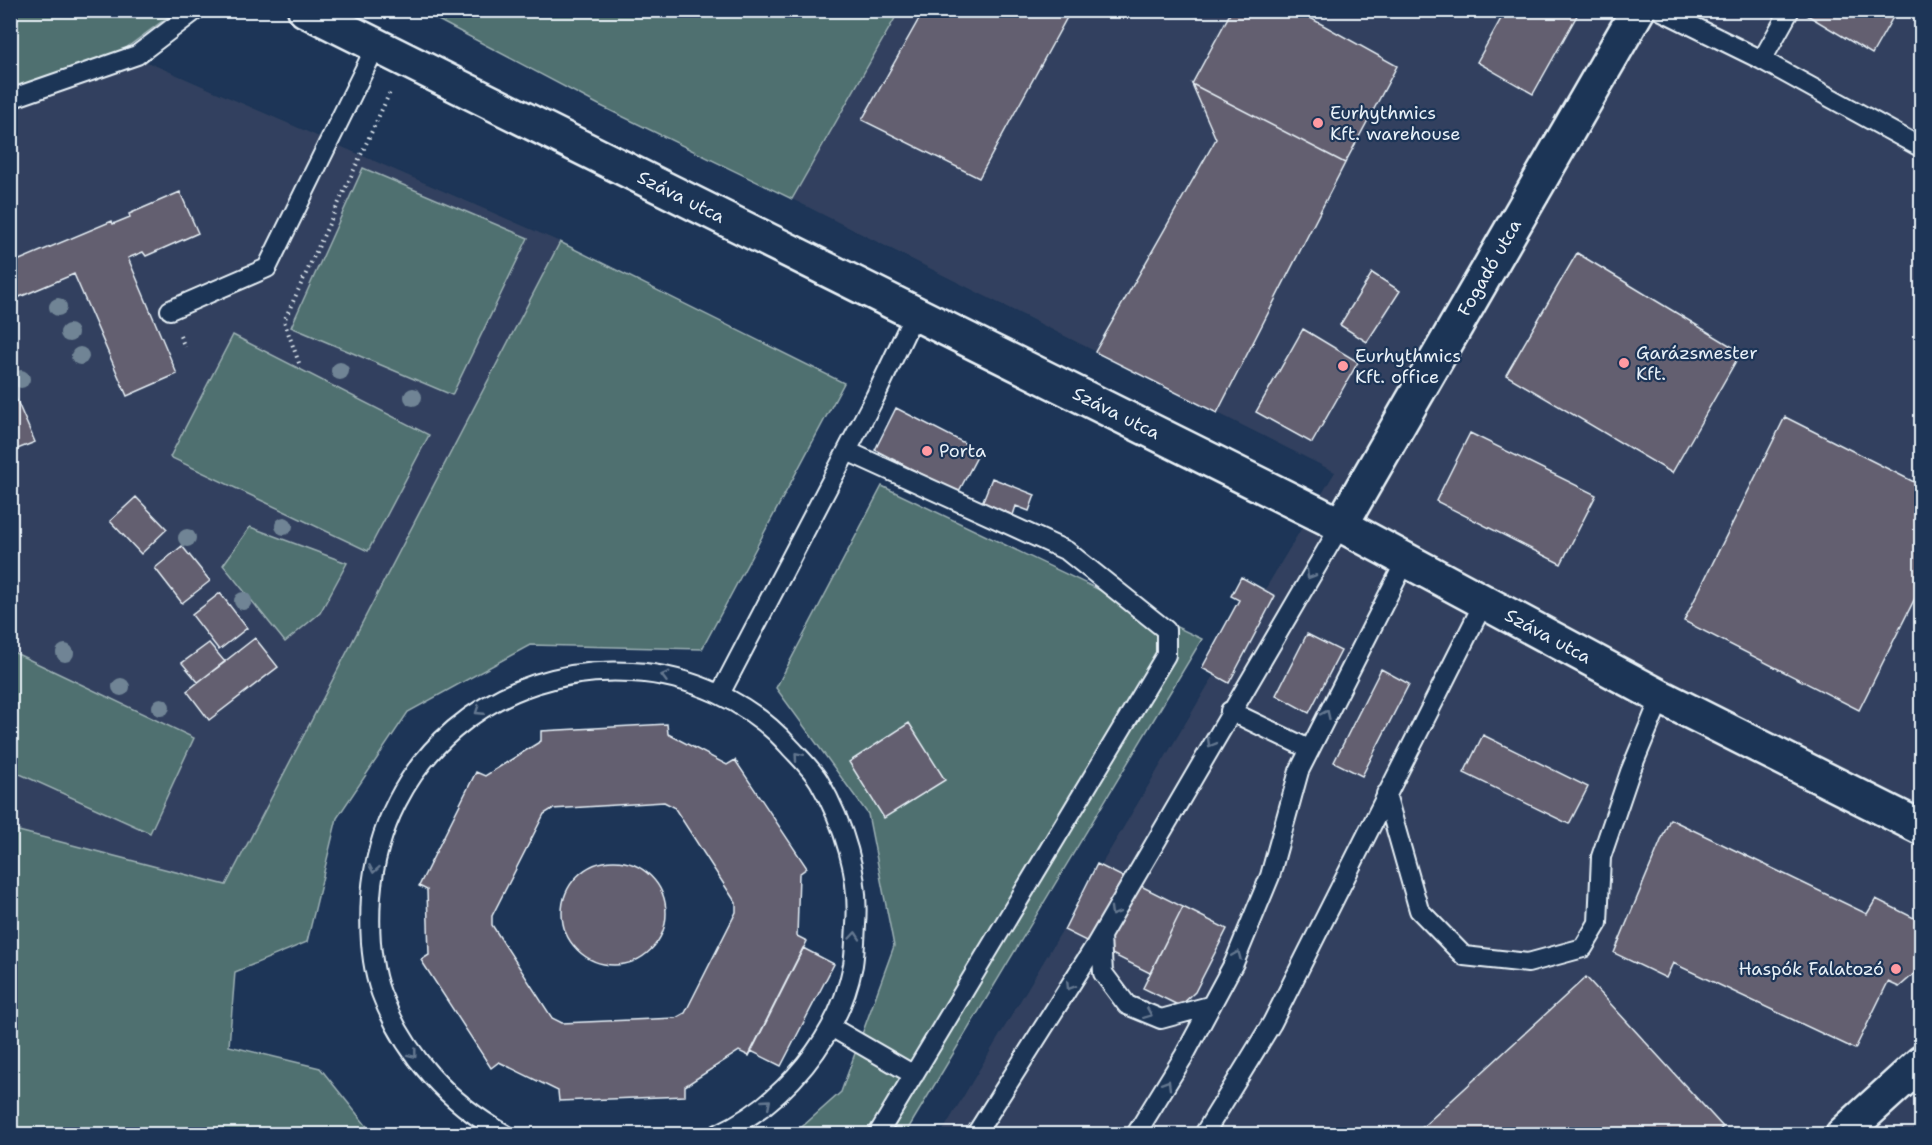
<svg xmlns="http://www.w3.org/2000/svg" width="1932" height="1145" font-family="'Shantell Sans',sans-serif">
<rect width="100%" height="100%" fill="#1d3557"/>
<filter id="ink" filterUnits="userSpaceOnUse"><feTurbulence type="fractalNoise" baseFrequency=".0167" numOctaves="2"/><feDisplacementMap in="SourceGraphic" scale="12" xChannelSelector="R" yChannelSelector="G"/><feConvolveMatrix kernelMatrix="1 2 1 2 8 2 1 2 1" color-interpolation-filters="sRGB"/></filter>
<g filter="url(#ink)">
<path fill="#32415e" d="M899,11H1921V1134H941L1335,472L792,199Z
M122,51L560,242L226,885L11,829L10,90Z"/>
<path fill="#507070" stroke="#9cb0b4" stroke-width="1.5" d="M10,11H176L122,51L11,90Z
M421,11H899L792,199L599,105Z
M363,168L528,238L452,395L291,327Z
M560,242L844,383L702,649L530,645L408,712L337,818L307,942L235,972L229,1046L320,1068L373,1134H11V829L226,885Z
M233,335L429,435L368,551L170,457Z
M882,486L1202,639L905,1134H794L841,1092L894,946L868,814L776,688Z
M250,527L347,563L320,613L285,642L223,565Z
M11,651L194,738L150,833L11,770Z"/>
<path fill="#635e6f" stroke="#e8f1f8" stroke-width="1.5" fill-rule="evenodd" d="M924,10H1071L979,178L862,120Z
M1232,10H1296L1397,66L1345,163L1192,84Z
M1495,10H1580L1533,94L1477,62L1503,15Z
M1810,10H1897L1872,54L1807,15Z
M1192,84L1345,163L1217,413L1095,352L1216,139Z
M180,192L198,233L146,256L143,252L128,258L177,374L127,396L74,274L10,301V264L112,221L113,224L130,217L129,214Z
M1577,253L1741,352L1672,473L1506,375Z
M1372,273L1400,291L1367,342L1340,325Z
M1303,329L1358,362L1312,443L1256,412Z
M10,385L35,442L10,452Z
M896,408L980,451L958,493L875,450Z
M1785,417L1922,486V584L1859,710L1684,621Z
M1470,433L1596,495L1561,564L1436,501Z
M992,478L1035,495L1029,511L1016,506L1013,515L982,503Z
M136,497L167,529L141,554L110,521Z
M182,546L210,581L182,603L155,568Z
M1241,577L1275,596L1229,683L1202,668L1239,600L1231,596Z
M220,593L247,628L219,650L192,615Z
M1307,634L1341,651L1309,713L1276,695Z
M255,638L278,667L209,720L187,691Z
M209,643L225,662L198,682L182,663Z
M1381,669L1409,684L1362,776L1334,762Z
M909,723L945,780L884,818L849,762Z
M667,724L668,734L727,765L735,760L807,868L799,874L797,936L807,941L749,1056L739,1051L685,1086V1096L559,1101L558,1091L499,1062L491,1068L421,960L429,955L427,890L419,886L476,772L485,776L541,741V731ZM664,802L674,807L736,903V912L685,1013L676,1018L562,1023L552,1018L492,925V916L544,814L552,809Z
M1483,735L1588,787L1569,824L1464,773Z
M1670,819L1867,914L1876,899L1922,922V967L1899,987L1888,982L1855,1049L1673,963L1666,978L1614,953Z
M562 913a52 52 0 1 1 104 0a52 52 0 1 1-104 0Z
M1097,864L1183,907L1150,973L1064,930Z
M1183,907L1227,929L1195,992L1180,1006L1143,988Z
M803,948L834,964L781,1066L751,1051Z
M1586,977L1723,1127L1715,1134H1415Z"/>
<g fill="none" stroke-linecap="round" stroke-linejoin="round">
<g stroke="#e8f1f8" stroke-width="22">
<path id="service" d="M1660,10L1762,60L1790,10
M1762,60L1922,148
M10,99L137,55L196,10
M170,310L267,268L377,44
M847,451L1067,551L1166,630V655L878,1134
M720,694L875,397L914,315
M1230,711L1309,749
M1386,794L1419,910L1464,956L1528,963L1583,948L1598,923L1601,857L1630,772L1661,697
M1101,936L1103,973L1127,1005L1161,1019L1209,1006
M831,1027L914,1075
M505,1134C449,1103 404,1055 381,993C370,963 369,928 371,896C381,759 496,663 632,672C690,675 750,702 789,746C799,757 811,768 819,781C844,824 860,875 856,925C855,938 855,952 853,965C839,1038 784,1103 718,1134
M976,1134L1095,946L1341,525
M1136,1134L1184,1056L1234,963L1270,876L1299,771L1406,560
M1204,1134L1272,1023L1484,602"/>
</g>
<g stroke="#e8f1f8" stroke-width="38">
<g id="minor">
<path id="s1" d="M305,10L1341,525L1661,697L1922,828"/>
<path id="s2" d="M1341,525L1638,10"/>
</g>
</g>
<g stroke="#e8f1f8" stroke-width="38">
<path id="tertiary" d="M1843,1134L1922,1062"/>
</g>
<path stroke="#e8f1f8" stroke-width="4" stroke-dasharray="1.5 4.5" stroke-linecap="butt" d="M180,336L185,347
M299,363L284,321L391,90"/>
<use href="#service" stroke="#1d3557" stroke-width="18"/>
<use href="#minor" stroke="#1d3557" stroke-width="33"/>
<use href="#tertiary" stroke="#1d3557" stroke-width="33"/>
</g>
<g fill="#708495">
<circle cx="58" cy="307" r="9"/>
<circle cx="69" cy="333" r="9"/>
<circle cx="80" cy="356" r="9"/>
<circle cx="340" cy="371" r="9"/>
<circle cx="21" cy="379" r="9"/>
<circle cx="413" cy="397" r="9"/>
<circle cx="284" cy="526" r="9"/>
<circle cx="187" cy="538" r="9"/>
<circle cx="243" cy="601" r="9"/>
<circle cx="65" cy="653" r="9"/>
<circle cx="121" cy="687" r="9"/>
<circle cx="161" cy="707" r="9"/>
</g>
<defs><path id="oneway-chevron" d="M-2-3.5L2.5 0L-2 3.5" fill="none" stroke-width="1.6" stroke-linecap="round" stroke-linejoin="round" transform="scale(1.5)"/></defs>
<g stroke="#64778f">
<use href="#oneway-chevron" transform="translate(1310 575) rotate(121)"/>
<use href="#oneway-chevron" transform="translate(665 676) rotate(-165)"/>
<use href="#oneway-chevron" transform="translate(479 711) rotate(147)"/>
<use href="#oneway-chevron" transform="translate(1326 714) rotate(-65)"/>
<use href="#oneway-chevron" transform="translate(1211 743) rotate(120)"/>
<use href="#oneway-chevron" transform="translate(798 756) rotate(-131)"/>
<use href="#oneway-chevron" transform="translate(374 869) rotate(100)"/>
<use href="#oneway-chevron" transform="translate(1114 912) rotate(120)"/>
<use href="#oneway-chevron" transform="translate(855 936) rotate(-85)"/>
<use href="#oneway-chevron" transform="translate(1237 955) rotate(-67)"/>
<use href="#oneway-chevron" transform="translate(1070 986) rotate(122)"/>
<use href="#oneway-chevron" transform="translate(1148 1014) rotate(22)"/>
<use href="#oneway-chevron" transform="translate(413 1054) rotate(52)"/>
<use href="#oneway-chevron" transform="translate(1167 1084) rotate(-59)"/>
<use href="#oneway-chevron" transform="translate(767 1103) rotate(-41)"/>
</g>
</g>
<g fill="#ff9aa2" stroke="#1d3557" stroke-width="2">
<circle cx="1318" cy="123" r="6"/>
<circle cx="1624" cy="363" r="6"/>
<circle cx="1343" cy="366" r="6"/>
<circle cx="927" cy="451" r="6"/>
<circle cx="1896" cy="969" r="6"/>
</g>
<g text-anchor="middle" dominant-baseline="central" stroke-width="4.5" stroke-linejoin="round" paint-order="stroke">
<g font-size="18" fill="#e8f1f8" stroke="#1d3557" text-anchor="start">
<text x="1330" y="113">Eurhythmics<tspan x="1330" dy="21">Kft. warehouse</tspan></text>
<text x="1636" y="353">Garázsmester<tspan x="1636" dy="21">Kft.</tspan></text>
<text x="1355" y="356">Eurhythmics<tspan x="1355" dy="21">Kft. office</tspan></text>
<text x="939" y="451">Porta</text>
<text x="1884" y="969" text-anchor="end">Haspók Falatozó</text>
</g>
<g font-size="18" fill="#e8f1f8" stroke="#1d3557">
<text stroke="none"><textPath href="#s1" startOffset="420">Száva utca</textPath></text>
<text stroke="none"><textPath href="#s2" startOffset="297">Fogadó utca</textPath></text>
<text stroke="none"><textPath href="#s1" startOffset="906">Száva utca</textPath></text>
<text stroke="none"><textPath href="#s1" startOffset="1392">Száva utca</textPath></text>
</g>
</g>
<rect width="1932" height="1145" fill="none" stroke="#1d3557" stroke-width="36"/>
<rect x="18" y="18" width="1896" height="1109" fill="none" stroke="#e8f1f8" stroke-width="2" filter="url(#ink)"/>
</svg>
